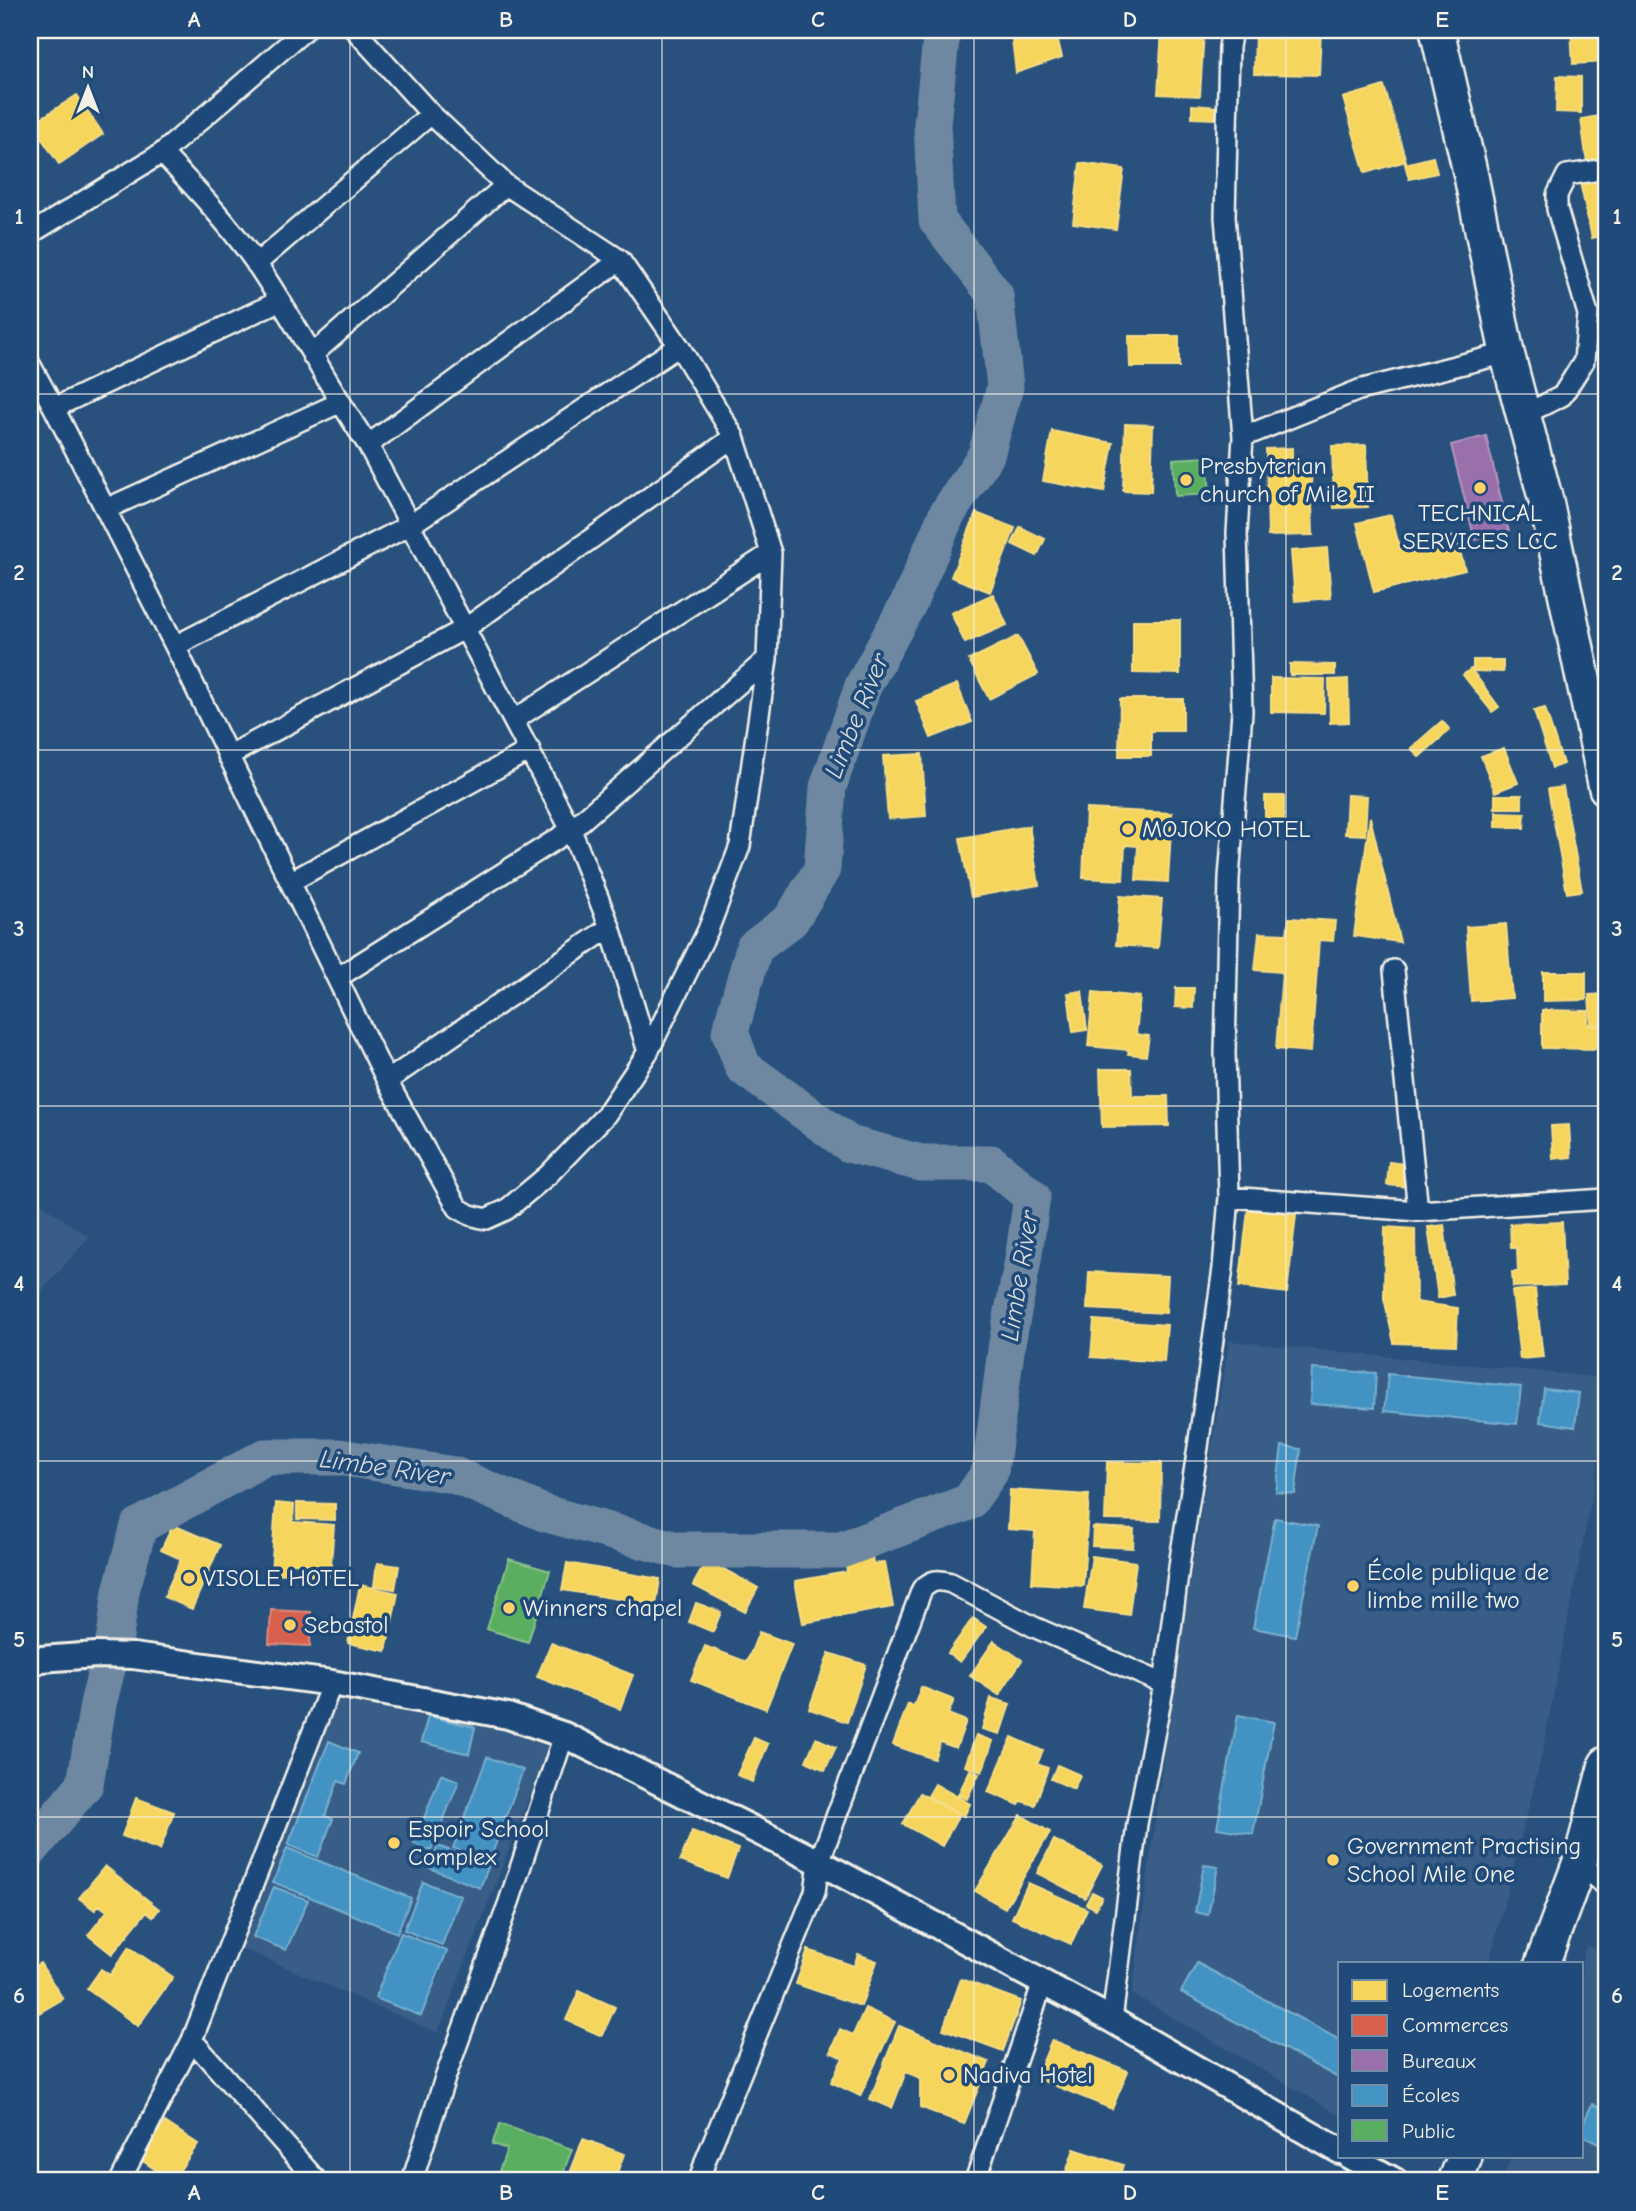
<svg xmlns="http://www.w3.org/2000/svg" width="1636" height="2211" font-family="'Comic Neue',sans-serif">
<rect width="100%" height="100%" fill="#28517e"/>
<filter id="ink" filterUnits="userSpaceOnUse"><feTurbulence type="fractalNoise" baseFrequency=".0143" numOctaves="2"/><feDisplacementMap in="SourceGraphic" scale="14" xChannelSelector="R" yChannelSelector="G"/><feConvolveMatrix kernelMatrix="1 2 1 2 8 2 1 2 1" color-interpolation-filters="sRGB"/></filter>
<g filter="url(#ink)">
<path fill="#375d86" d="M30,1196L89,1237L30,1305Z
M1229,1341L1606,1378V1423L1542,1755L1489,1964H1340V2115L1132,1994L1174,1679Z
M337,1695L551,1741L438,2033L234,1945Z
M1587,1945L1606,1953V2181H1502L1511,2157H1582V1964H1580Z"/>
<path fill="#f6d55c" stroke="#f5dd86" stroke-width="2" d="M1011,30H1027L1028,40L1057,37L1062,57L1016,73Z
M1162,30H1204L1200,96L1158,94Z
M1255,30H1321L1319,75L1254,74Z
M1571,30H1604L1606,62L1573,64Z
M1557,76L1581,77V113L1556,112Z
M1384,86L1406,161L1365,173L1343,98Z
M77,95L103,134L59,164L32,124Z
M1192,105L1218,107L1217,119L1192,118Z
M1606,115V161L1587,163L1581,119Z
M1433,157L1437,173L1409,179L1405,164Z
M1080,163L1124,169L1116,229L1073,223Z
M1606,168V235L1592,238L1578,173Z
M1129,336H1179V367H1130Z
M1125,424L1153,425L1151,492L1123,491Z
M1052,431L1113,443L1104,492L1043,481Z
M1366,445L1368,507L1334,508L1332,446Z
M1292,448V471H1311L1313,535L1268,536L1266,449Z
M976,513L1015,528L990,592L951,577Z
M1391,515L1400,549L1456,536L1465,570L1374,592L1357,523Z
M1020,527L1045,539L1037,556L1012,544Z
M1327,548L1331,598L1295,601L1291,551Z
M993,594L1007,625L965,643L951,613Z
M1133,620H1180V674L1133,673Z
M1018,636L1038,674L989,699L969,660Z
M1473,660H1503V672L1473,671Z
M1290,664L1335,665V675H1290Z
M1471,669L1499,707L1492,712L1463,675Z
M1271,678L1325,679L1324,713L1271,712Z
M1348,679L1349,722L1330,723L1329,680Z
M957,684L972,722L931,738L916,701Z
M1120,699H1183V731H1151V756H1119Z
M1545,708L1563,764L1552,768L1534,711Z
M1442,721L1450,730L1419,757L1411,748Z
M1504,748L1518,783L1495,792L1481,756Z
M922,754L926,816L888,819L883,756Z
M1563,787L1582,891L1567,893L1548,789Z
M1347,795L1367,796L1365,835L1345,834Z
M1495,795H1522V808H1495Z
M1265,796H1284V824H1265Z
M1086,809L1172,813L1168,882L1136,880L1138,846L1125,845L1123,880L1083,878Z
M1496,812L1525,813L1524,828L1496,827Z
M1370,817L1400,942L1354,936Z
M1029,826L1039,885L971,897L960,838Z
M1120,896L1162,899L1158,948L1116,945Z
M1289,918L1335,921L1333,941L1319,940L1311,1052L1276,1049L1282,972L1255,970L1259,933L1287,934Z
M1506,924L1512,998L1471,1001L1466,927Z
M1543,972H1586V1000L1543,1001Z
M1176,988H1194L1193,1008L1175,1007Z
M1082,991L1087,1030L1073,1032L1068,993Z
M1093,992L1140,997L1136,1034L1149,1036L1146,1056L1128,1054L1129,1050L1088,1046Z
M1606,994V1024L1591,1025L1589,995Z
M1542,1010L1588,1011V1025L1600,1026V1049L1542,1048Z
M1100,1069H1131L1132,1096H1168L1169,1126L1102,1127Z
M1569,1125L1571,1157L1553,1159L1551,1126Z
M1389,1162L1413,1165L1410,1187L1387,1185Z
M1248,1210L1296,1215L1287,1293L1239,1287Z
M1562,1222L1565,1285L1513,1287L1512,1272H1518L1517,1248H1511L1510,1224Z
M1444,1225L1453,1295L1438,1298L1428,1227Z
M1385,1227L1415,1229L1416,1302L1458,1308L1456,1345L1394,1343L1384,1298Z
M1089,1272L1168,1276L1166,1313L1087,1309Z
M1535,1289L1543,1357L1520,1359L1512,1291Z
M1094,1320L1167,1325L1164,1362L1091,1357Z
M1107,1462L1161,1463L1160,1521L1105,1520Z
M1010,1490L1089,1495L1083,1586L1032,1583L1035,1531L1008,1529Z
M276,1503L294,1505L293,1522L334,1525L330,1577L308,1575L309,1564L290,1563L289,1574L271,1573Z
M297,1503L335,1504V1520L297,1519Z
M173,1525L220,1545L192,1609L164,1597L181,1559L161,1550Z
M1093,1527L1134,1529L1133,1548L1092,1546Z
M872,1556L873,1564L885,1562L893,1607L803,1623L795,1581L847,1572L845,1561Z
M1092,1556L1136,1562L1129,1615L1084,1609Z
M707,1560L758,1588L745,1612L693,1585Z
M377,1563L399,1566L395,1589L374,1586Z
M567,1563L660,1579L656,1605L562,1590Z
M360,1585L398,1593L386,1651L348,1643Z
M696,1603L721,1612L713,1632L689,1622Z
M973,1618L986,1627L960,1662L948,1653Z
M759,1632L792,1644L766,1709L691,1680L705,1646L747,1662Z
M994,1641L1022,1660L999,1695L970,1676Z
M551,1643L633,1675L620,1709L537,1677Z
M829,1653L866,1665L847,1722L809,1709Z
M921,1687L954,1700L948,1714L966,1721L956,1748L940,1742L934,1759L893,1745L908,1704L914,1706Z
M991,1698L1010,1704L1000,1734L982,1729Z
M976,1735L993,1741L982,1772L965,1766Z
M1012,1737L1043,1751L1037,1764L1048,1768L1035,1805L1021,1801L1019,1805L988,1792Z
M754,1738L768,1744L752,1782L737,1775Z
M816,1738L836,1747L825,1770L806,1761Z
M1057,1765L1080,1775L1074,1789L1051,1779Z
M970,1770L979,1774L967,1799L958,1795Z
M935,1784L970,1804L964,1816L928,1796Z
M920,1793L959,1815L942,1846L903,1824Z
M136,1798L174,1812L160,1850L122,1836Z
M1021,1815L1050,1832L1005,1908L975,1891Z
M692,1831L738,1849L727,1878L680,1861Z
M1054,1840L1102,1865L1085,1898L1037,1873Z
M105,1866L159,1909L153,1917L146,1912L112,1954L88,1935L107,1911L99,1905L95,1910L79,1898Z
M1028,1883L1087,1909L1071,1944L1012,1918Z
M1092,1892L1102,1897L1096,1909L1086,1904Z
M129,1947L173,1977L138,2026L87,1989L101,1969L110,1975Z
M808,1950L854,1966L858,1954L877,1961L861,2006L796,1984Z
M40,1963L63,1999L39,2013L30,1998V1969Z
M961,1979L1021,2001L1003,2051L943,2029Z
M579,1991L615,2007L602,2036L566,2020Z
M865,2008L895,2022L860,2096L831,2082L843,2058L830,2052L840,2029L853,2035Z
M899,2026L989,2062L964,2124L920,2107V2078L906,2072L892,2108L870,2099Z
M1052,2040L1128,2071L1112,2109L1036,2078Z
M165,2122L198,2144L172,2181L140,2159Z
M583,2139L624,2154L614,2181H567Z
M1074,2149L1123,2165L1118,2181H1063Z"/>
<path fill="#d6604d" stroke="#df8c7c" stroke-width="2" d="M271,1610L311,1612L310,1646L269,1644Z"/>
<path fill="#9970ab" stroke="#b497bd" stroke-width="2" d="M1486,436L1509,532L1475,540L1451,445Z"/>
<path fill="#4393c3" stroke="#78afce" stroke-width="2" d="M1312,1369L1376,1373L1374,1408L1310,1404Z
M1388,1374L1521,1387L1517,1424L1384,1411Z
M1544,1389L1579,1393L1575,1427L1540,1422Z
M1282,1446L1301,1449L1295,1494L1276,1492Z
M1275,1518L1318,1526L1295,1636L1253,1628Z
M1238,1715L1274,1722L1253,1834L1217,1828Z
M428,1716L475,1727L469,1754L421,1742Z
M329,1741L358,1753L346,1784L338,1781L325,1816L333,1819L318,1857L288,1845Z
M487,1757L523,1770L489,1862L453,1848Z
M441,1774L459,1781L431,1851L414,1844Z
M438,1846L489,1865L480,1888L429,1868Z
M287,1848L411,1898L397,1933L273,1882Z
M1204,1865L1218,1867L1208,1915L1195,1912Z
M423,1882L461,1896L442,1945L404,1930Z
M274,1887L308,1900L286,1950L253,1937Z
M401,1933L447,1951L421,2016L375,1998Z
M1197,1963L1340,2040V2079L1181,1992Z
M1592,2104L1606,2110V2148L1582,2136V2126Z"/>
<path fill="#5aae61" stroke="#88c28a" stroke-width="2" d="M1207,457L1210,494L1175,496L1173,459Z
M509,1559L550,1571L528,1642L487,1629Z
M500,2124L572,2149L560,2181H511L513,2176L499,2171L507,2149L492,2144Z"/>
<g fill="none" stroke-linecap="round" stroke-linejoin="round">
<path stroke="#6e88a2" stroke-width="37" d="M30,1850L85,1784L98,1704L115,1637L121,1591L139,1526L265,1457H339L454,1475L544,1513L677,1550H841L969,1502L990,1472L1007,1343L1023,1260L1032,1197L991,1163H921L849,1144L743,1067L730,1032L754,948L791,920L822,869L828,787L863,686L909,602L947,514L986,455L1005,387L995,295L937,220L932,124L942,30"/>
<g stroke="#f4f1e8" stroke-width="24">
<path id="minor" d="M1232,30L1229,47L1225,217L1243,437
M162,153C196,189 228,223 256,263C296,322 328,386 368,445L571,830L610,927L648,1052
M30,234L162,153L305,30
M256,264L431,114
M312,355L506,185
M30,364L54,408L175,646L387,1081L447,1189L458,1208L470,1215L486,1219L506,1210L548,1175L605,1116L648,1052L708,930L740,846L767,659L771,553L734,437L679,346L620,260L506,185L431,114L355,30
M54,408L279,301
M1523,415L1562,396L1584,361L1588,314L1557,209V195L1567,175L1606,169
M368,445L620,260
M106,509L339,403
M175,646L410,525L679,346
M514,720L771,553
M228,756L466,628L734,437
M290,882L530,750
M1394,970L1418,1211
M337,978L571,830L767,659
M387,1081L610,927
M1229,1197L1418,1211L1606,1199
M1580,1862L1606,1887
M1112,2020L1137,1824L1164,1684L1180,1559L1198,1447L1223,1268L1229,1197L1225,1053L1229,878L1242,712L1237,533L1243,437L1359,390L1507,353
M192,2040L317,2181
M120,2181L192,2040L332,1683
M412,2181L445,2078L509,1902L564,1735
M699,2181L706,2159L815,1892L819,1862L922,1589C932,1580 937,1579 951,1583L1034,1627L1164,1684
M975,2181L1043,1982"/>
</g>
<g stroke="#f4f1e8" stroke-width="30">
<path id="tertiary" d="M30,1665L41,1659L96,1655L133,1656L332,1683L508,1716L564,1735L819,1862L1112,2020L1340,2151
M1351,2157L1395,2181"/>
</g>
<g stroke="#f4f1e8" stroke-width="38">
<path id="trunk" d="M1437,30L1471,176L1507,353L1546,501L1606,788
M1542,1964L1580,1862L1606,1764
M1455,2181L1465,2157"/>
</g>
<use href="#minor" stroke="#1f4a7a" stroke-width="19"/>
<use href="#tertiary" stroke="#1f4a7a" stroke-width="24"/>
<use href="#trunk" stroke="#1f4a7a" stroke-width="33"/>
</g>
</g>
<path fill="none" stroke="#f4f1e8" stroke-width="2" stroke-opacity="0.55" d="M350,30V2181M662,30V2181M974,30V2181M1286,30V2181M30,394H1606M30,750H1606M30,1106H1606M30,1461H1606M30,1817H1606"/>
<g fill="#ffd166" stroke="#1f4a7a" stroke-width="2.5">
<circle cx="1186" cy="480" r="7"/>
<circle cx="1480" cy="488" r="7"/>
<circle cx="1128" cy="829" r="7"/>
<circle cx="189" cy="1578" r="7"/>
<circle cx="1353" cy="1586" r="7"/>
<circle cx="509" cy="1608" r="7"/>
<circle cx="290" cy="1625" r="7"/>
<circle cx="394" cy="1843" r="7"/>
<circle cx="1333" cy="1860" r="7"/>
<circle cx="949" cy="2075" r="7"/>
</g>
<g text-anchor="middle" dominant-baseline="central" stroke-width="7" stroke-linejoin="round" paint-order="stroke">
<g font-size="24" fill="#f4f1e8" stroke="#1f4a7a" text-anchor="start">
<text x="1200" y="466">Presbyterian<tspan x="1200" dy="28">church of Mile II</tspan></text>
<text x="1480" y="513" text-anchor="middle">TECHNICAL<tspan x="1480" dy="28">SERVICES LCC</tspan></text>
<text x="1142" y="829">MOJOKO HOTEL</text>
<text x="1367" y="1572">École publique de<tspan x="1367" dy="28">limbe mille two</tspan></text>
<text x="203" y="1578">VISOLE HOTEL</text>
<text x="523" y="1608">Winners chapel</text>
<text x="304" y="1625">Sebastol</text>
<text x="408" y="1829">Espoir School<tspan x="408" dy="28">Complex</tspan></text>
<text x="1347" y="1846">Government Practising<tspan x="1347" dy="28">School Mile One</tspan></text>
<text x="963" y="2075">Nadiva Hotel</text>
</g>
<g font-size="26" font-style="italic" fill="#d9dcda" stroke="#1f4a7a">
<text transform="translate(857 716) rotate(-68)">Limbe River</text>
<text transform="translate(1020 1276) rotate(-81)">Limbe River</text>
<text transform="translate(385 1468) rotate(8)">Limbe River</text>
</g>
</g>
<rect width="1636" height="2211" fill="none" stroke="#1f4a7a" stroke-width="77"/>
<rect x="1338" y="1962" width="245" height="196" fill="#1f4a7a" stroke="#748da6" stroke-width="2"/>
<rect x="1352" y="1980" width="35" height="21" fill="#f6d55c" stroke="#748da6" stroke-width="2"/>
<text x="1402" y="1997" font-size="21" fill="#f4f1e8">Logements</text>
<rect x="1352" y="2015" width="35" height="21" fill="#d6604d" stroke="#748da6" stroke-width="2"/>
<text x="1402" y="2032" font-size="21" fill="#f4f1e8">Commerces</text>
<rect x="1352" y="2050" width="35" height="21" fill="#9970ab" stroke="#748da6" stroke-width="2"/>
<text x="1402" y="2068" font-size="21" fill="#f4f1e8">Bureaux</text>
<rect x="1352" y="2085" width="35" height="21" fill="#4393c3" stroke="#748da6" stroke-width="2"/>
<text x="1402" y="2102" font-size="21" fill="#f4f1e8">Écoles</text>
<rect x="1352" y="2120" width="35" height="21" fill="#5aae61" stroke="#748da6" stroke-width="2"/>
<text x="1402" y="2138" font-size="21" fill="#f4f1e8">Public</text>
<g transform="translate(88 88)" stroke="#1f4a7a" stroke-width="5" paint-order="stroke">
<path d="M0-5L12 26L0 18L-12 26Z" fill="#f4f1e8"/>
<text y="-10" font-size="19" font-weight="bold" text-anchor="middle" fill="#f4f1e8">N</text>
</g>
<rect x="38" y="38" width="1560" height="2134" fill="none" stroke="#f4f1e8" stroke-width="2.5"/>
<g font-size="23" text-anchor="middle" font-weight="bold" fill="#f4f1e8">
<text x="194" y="27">A</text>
<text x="506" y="27">B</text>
<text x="818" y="27">C</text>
<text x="1130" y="27">D</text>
<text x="1442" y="27">E</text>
<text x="19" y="224">1</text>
<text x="1617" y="224">1</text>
<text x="19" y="580">2</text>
<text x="1617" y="580">2</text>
<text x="19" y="936">3</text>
<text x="1617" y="936">3</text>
<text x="19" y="1291">4</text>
<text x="1617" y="1291">4</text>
<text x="19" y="1647">5</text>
<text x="1617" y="1647">5</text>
<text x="19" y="2003">6</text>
<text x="1617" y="2003">6</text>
<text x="194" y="2200">A</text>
<text x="506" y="2200">B</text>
<text x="818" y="2200">C</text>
<text x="1130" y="2200">D</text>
<text x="1442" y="2200">E</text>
</g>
</svg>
